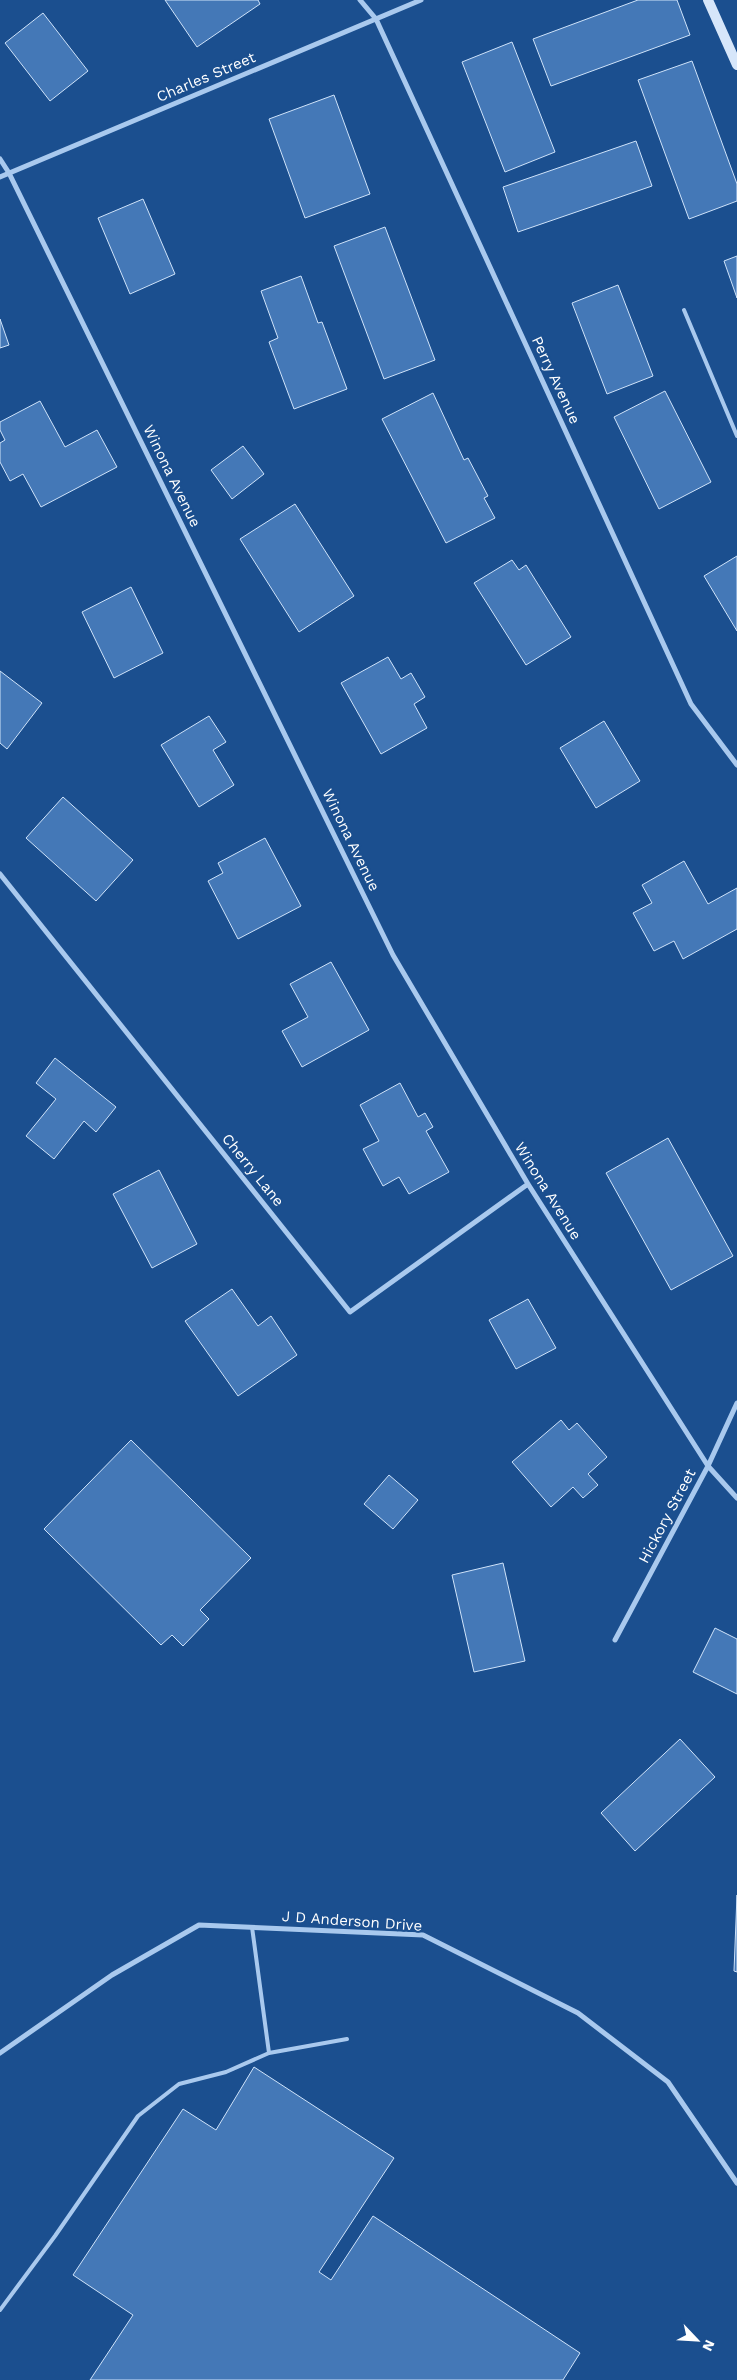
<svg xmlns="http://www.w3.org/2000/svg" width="737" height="2380" font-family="'Work Sans',sans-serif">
<rect width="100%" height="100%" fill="#1b4f8f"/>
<path fill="#4478b7" stroke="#cfe3fa" d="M165,0H258L260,4L197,47Z
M638,0H677L690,35L551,86L533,39Z
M43,13L88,71L50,101L5,43Z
M512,42L555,152L505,172L462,62Z
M692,61L737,184V201L689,219L638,80Z
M334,95L370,194L305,218L269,119Z
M636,141L652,186L518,232L503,187Z
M143,199L175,274L130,294L98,218Z
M385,227L435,360L384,379L334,246Z
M737,256V298L724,261Z
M301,276L318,323L322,322L347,389L294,409L269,342L278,338L261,291Z
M618,285L653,376L607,394L572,303Z
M0,319L9,345L0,348Z
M665,391L711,482L659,509L614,417Z
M433,393L464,460L468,458L488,496L484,498L495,518L446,543L382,419Z
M40,401L65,447L97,430L117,467L41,507L23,474L10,481L0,462V443L5,440L0,430V422Z
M243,446L264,474L232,499L211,470Z
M295,504L354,596L299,632L240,539Z
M737,556V631L704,576Z
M512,560L519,570L526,565L571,637L526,665L474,583Z
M131,587L163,653L114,678L82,612Z
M388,657L401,679L411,673L425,697L414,704L427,728L381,754L341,683Z
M0,671L42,703L7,749L0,743Z
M209,716L226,742L213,750L234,785L199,807L161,745Z
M604,721L640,781L596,808L560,748Z
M63,797L133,860L96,901L26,838Z
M265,838L301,906L238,939L208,881L223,873L218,863Z
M684,861L708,904L737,888V929L683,959L674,941L654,951L633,913L652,903L642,885Z
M331,962L369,1030L302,1067L282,1031L308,1017L290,984Z
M55,1058L116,1107L96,1132L84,1121L54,1159L26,1136L56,1099L36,1083Z
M400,1083L418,1117L425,1113L433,1127L426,1131L449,1172L409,1194L399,1177L383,1186L363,1149L379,1141L360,1105Z
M668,1138L733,1256L671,1290L606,1173Z
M159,1170L197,1244L152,1268L113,1194Z
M232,1289L258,1326L271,1316L297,1355L238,1396L185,1321Z
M528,1299L556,1348L516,1369L489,1320Z
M561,1420L569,1430L577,1423L607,1457L588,1474L598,1485L583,1498L573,1487L551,1507L512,1462Z
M131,1440L251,1558L200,1610L209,1619L183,1646L172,1635L161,1645L44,1529Z
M389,1475L418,1500L393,1529L364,1504Z
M503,1563L525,1661L474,1672L452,1575Z
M715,1628L737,1639V1694L693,1672Z
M680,1739L715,1777L635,1851L601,1813Z
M737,1895V1972L734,1971Z
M254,2067L394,2158L319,2272L331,2280L373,2216L580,2353L563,2380H90L133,2315L73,2275L183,2109L216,2130Z"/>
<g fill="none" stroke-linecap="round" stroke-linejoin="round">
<path stroke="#a9c9ee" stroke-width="4" d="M684,310L737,436
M252,1927L269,2053
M0,2310L55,2236L138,2116L179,2084L226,2072L269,2053L347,2039"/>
<path stroke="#a9c9ee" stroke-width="5" d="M360,0L376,19L691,704L737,765
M0,159L9,173L393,955L528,1184L708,1466L737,1498
M0,177L421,0
M0,874L350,1312L528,1184
M615,1640L708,1466L737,1403
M0,2053L112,1975L199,1925L423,1935L578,2013L668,2082L737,2183"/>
<path stroke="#d6e6fa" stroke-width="10" d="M708,0L737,65"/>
</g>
<g text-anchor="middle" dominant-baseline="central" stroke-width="4" stroke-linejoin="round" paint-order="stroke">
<g font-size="15" fill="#fff" stroke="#1b4f8f">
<text transform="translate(206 77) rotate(-23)">Charles Street</text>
<text transform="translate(556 380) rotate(65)">Perry Avenue</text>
<text transform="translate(172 476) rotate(64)">Winona Avenue</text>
<text transform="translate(351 840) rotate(64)">Winona Avenue</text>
<text transform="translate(253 1170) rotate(51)">Cherry Lane</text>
<text transform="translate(548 1191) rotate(58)">Winona Avenue</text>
<text transform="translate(667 1516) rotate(-62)">Hickory Street</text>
<text transform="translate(352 1921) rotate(4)">J D Anderson Drive</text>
</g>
</g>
<g transform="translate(697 2340) rotate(115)" stroke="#1b4f8f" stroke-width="4" paint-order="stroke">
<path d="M0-4L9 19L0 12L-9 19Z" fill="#ffffff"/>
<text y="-8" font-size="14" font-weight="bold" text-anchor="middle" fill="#ffffff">N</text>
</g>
</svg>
